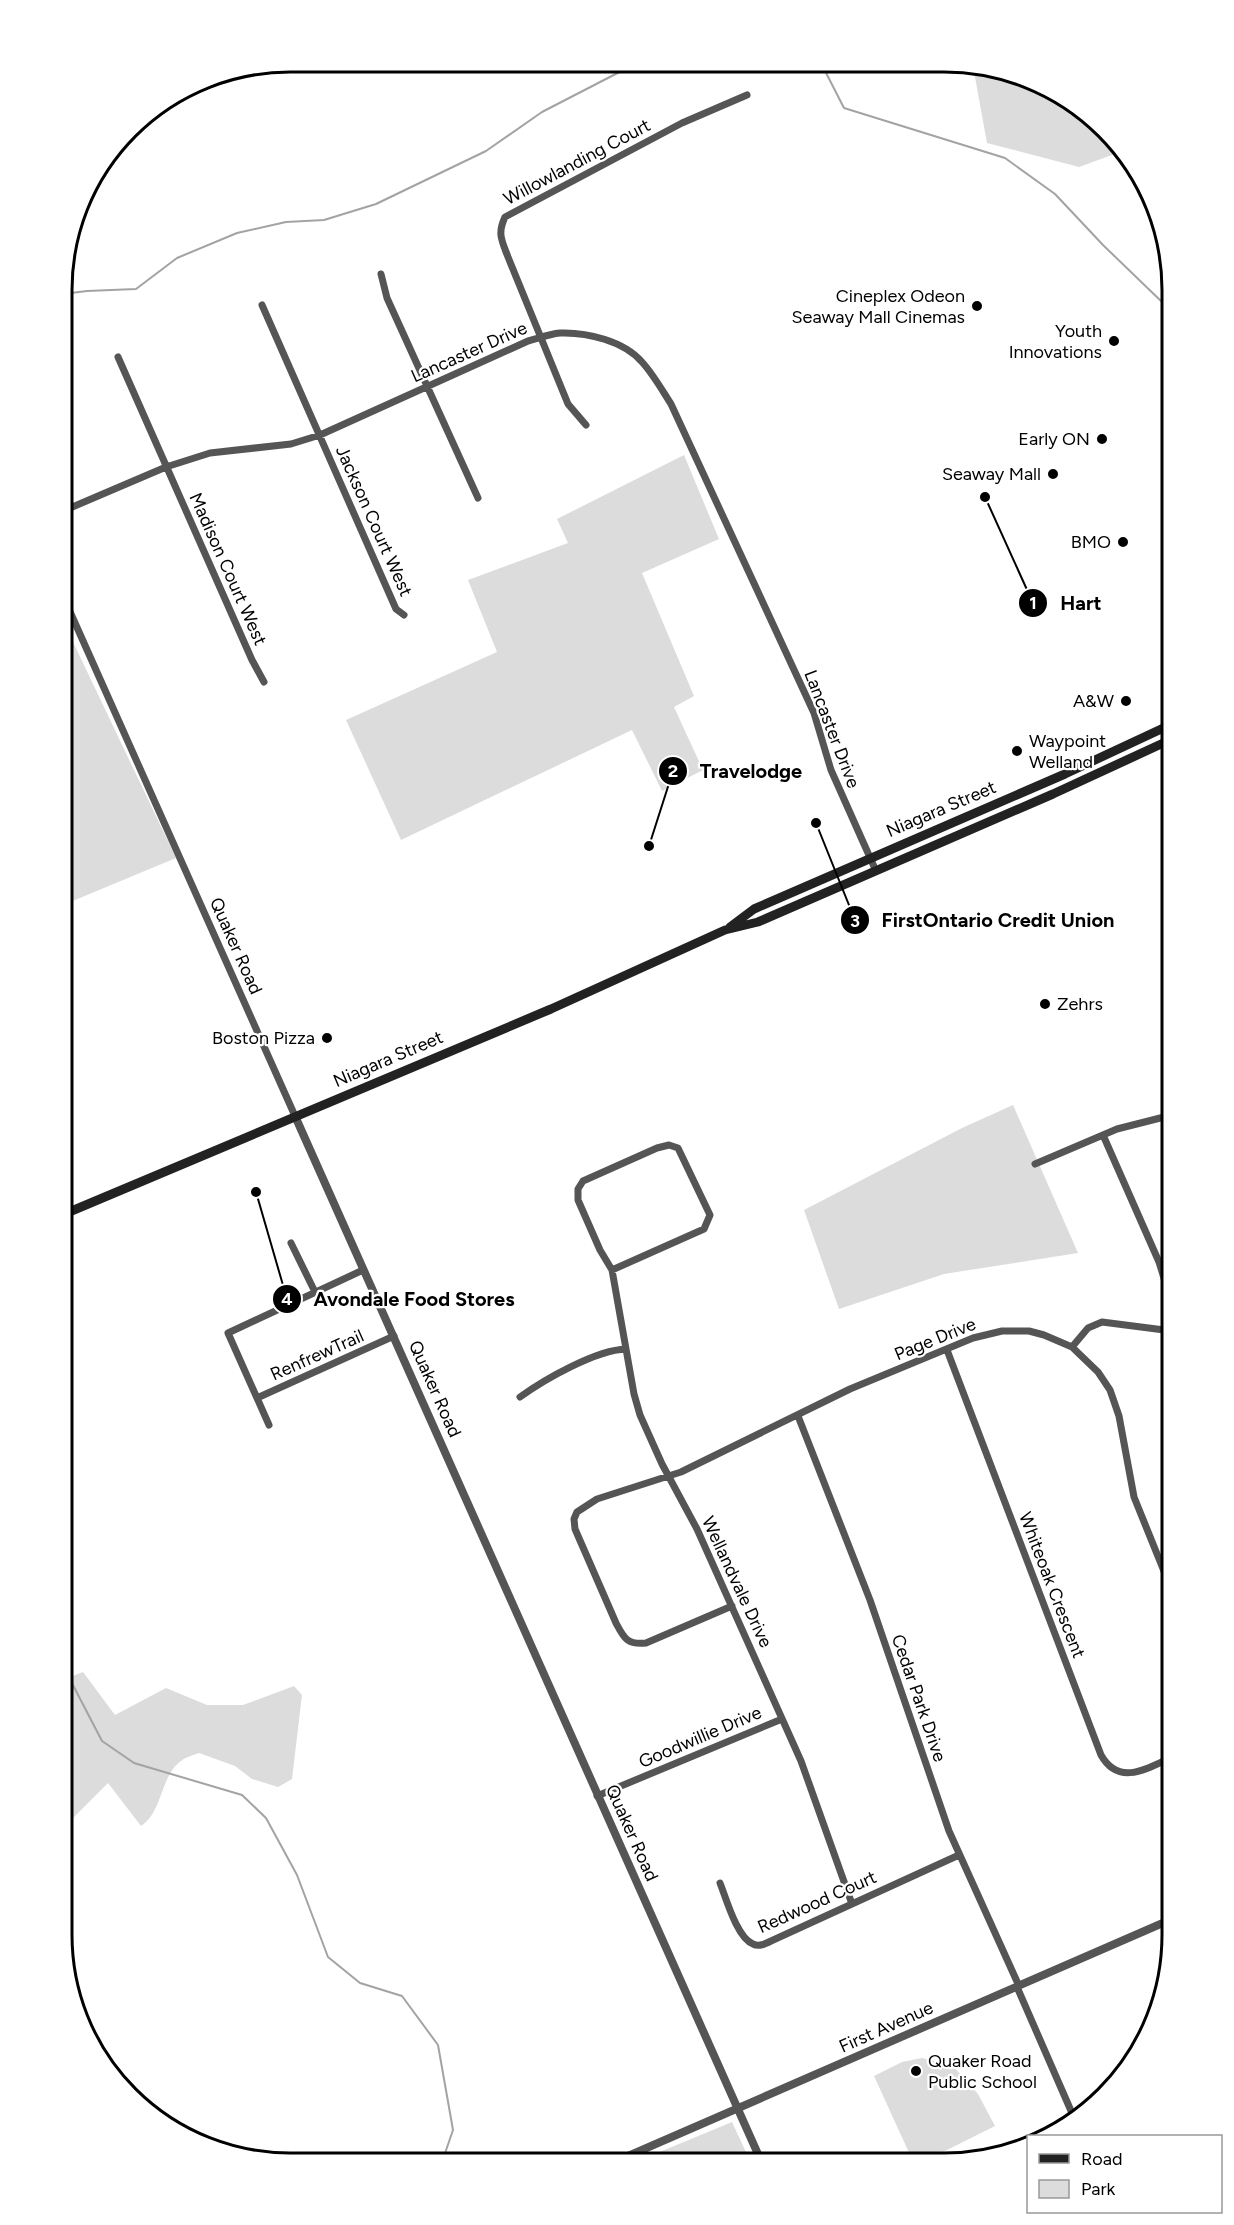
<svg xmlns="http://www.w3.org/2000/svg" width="1234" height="2225" font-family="Figtree,sans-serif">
<rect width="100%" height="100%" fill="#fff"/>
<path fill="#dcdcdc" d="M973,66C1009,66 1069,94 1095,119C1105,129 1114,140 1123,151L1079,167L987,143Z
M684,455L719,539L642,573L694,696L674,707L703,770L662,791L632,730L401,840L346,720L497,652L468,580L568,543L557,519Z
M63,621L176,858L63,905Z
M1013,1105L1078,1253L944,1274L839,1309L804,1210L962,1128Z
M83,1672L115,1715L166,1688L207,1705H243L294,1686L302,1695L292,1779L278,1787L252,1779L235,1766L199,1753C194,1755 186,1757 181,1761C160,1776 163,1812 141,1826L108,1783L62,1829V1680Z
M922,2058L953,2066L978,2094L995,2126L923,2162L911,2157L874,2076L902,2062Z
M732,2122L751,2163H633Z"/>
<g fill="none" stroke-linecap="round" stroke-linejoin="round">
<path stroke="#a3a3a3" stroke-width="2" d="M822,65L844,108L1005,158L1055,194L1103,245L1162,302L1172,306
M63,294L87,291L136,289L177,258L237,233L286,222L324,220L376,204L486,151L542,112L635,64
M62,1664L102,1741L134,1763L242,1795L266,1818L297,1875L328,1957L360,1983L402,1996L438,2045L453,2130L442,2162"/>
<path stroke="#555" stroke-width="7" d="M381,274L387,298L478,498
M262,305L396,609L404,615
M118,357L252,660L264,682
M586,425L568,404L508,257C502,241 497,234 505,217L682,123L747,95
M63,511L166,467L210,453L291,444L320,435L528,341C539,338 549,334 560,333C587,332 624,341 642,362C653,374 662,390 671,404L814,713L831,770L876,871
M63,596L295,1116
M1103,1135L1159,1262L1167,1288V1330
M1035,1164L1117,1129L1172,1115
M291,1243L315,1292
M363,1270L228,1333L257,1398L394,1336
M612,1270L704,1229L710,1215L678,1148L669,1145L657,1148L583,1181L578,1189V1200L600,1250L612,1270L634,1394L640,1415L662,1464L697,1529L801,1761L852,1904
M1072,1347L1088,1328L1102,1322L1172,1331
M947,1350L1101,1755C1119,1787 1148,1768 1172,1757
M520,1397C545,1379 596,1350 626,1349
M257,1398L269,1425
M798,1416L870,1600L949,1831L1019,1986
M732,1606L646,1643C627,1645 624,1638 616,1623L575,1529L574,1519L577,1512L597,1499L681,1472L850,1389L973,1338L1002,1331H1029L1044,1335L1072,1347L1098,1372L1110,1390L1119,1416L1134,1497L1172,1591
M597,1796L782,1719
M720,1883C726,1898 737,1938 753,1944C759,1947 765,1944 771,1941L959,1855
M1017,1987L1075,2120"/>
<path stroke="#555" stroke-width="8" d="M295,1116L762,2163
M612,2163L1172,1919"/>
<path stroke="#222" stroke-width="9" d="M730,927L754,909L1065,774L1172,724
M62,1215L551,1009L725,930L758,922L1053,794L1172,739"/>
</g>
<g fill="#000" stroke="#fff" stroke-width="2">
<circle cx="977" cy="306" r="6"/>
<circle cx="1114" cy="341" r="6"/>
<circle cx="1102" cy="439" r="6"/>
<circle cx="1053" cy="474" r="6"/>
<circle cx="1123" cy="542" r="6"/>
<circle cx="1126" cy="701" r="6"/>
<circle cx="1017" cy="751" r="6"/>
<circle cx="1045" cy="1004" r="6"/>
<circle cx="327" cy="1038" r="6"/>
<circle cx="916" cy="2071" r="6"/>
</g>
<g text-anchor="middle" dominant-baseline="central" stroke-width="4.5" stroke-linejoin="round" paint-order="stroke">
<g font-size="18" fill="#000" stroke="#fff">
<text transform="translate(577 162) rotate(-28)">Willowlanding Court</text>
<text transform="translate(469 352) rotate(-24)">Lancaster Drive</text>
<text transform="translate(374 521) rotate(66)">Jackson Court West</text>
<text transform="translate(228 569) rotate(66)">Madison Court West</text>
<text transform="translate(832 729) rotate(69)">Lancaster Drive</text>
<text transform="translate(941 809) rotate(-23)">Niagara Street</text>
<text transform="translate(236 946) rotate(66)">Quaker Road</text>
<text transform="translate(388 1059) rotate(-23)">Niagara Street</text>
<text transform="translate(935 1339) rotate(-22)">Page Drive</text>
<text transform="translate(317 1355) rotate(-24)">RenfrewTrail</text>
<text transform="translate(435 1389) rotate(66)">Quaker Road</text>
<text transform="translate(737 1582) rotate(65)">Wellandvale Drive</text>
<text transform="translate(1052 1585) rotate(69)">Whiteoak Crescent</text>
<text transform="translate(919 1698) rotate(71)">Cedar Park Drive</text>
<text transform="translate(700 1737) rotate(-23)">Goodwillie Drive</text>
<text transform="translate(632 1833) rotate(66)">Quaker Road</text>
<text transform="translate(817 1902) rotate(-24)">Redwood Court</text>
<text transform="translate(886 2027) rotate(-24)">First Avenue</text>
</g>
<g font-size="18" fill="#000" stroke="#fff" text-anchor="end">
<text x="965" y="296">Cineplex Odeon<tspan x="965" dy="21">Seaway Mall Cinemas</tspan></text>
<text x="1102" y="331">Youth<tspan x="1102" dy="21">Innovations</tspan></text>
<text x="1090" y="439">Early ON</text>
<text x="1041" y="474">Seaway Mall</text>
<text x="1111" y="542">BMO</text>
<text x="1114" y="701">A&amp;W</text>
<text x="1029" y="741" text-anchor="start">Waypoint<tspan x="1029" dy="21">Welland</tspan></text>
<text x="1057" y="1004" text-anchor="start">Zehrs</text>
<text x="315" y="1038">Boston Pizza</text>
<text x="928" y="2061" text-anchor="start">Quaker Road<tspan x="928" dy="21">Public School</tspan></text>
</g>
</g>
<path d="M0 0H1234V2225H0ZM290 72H944A218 218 0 0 1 1162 290V1935A218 218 0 0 1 944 2153H290A218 218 0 0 1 72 1935V290A218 218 0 0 1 290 72Z" fill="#fff" fill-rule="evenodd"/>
<path fill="none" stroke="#000" stroke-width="3" d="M290 72H944A218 218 0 0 1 1162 290V1935A218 218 0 0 1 944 2153H290A218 218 0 0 1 72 1935V290A218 218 0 0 1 290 72Z"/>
<path fill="none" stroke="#000" stroke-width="2" d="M985 497L1033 603M649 846L673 771M816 823L855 920M256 1192L287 1299"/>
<g fill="#000" stroke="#fff" stroke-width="2">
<circle cx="985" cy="497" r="6"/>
<circle cx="649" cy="846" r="6"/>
<circle cx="816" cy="823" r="6"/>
<circle cx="256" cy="1192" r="6"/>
<circle cx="1033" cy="603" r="15"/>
<circle cx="673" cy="771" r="15"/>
<circle cx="855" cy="920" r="15"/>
<circle cx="287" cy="1299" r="15"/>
</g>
<g font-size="18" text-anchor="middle" font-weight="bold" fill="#fff">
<text x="1033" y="609">1</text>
<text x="673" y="777">2</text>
<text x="855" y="927">3</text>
<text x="287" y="1305">4</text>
</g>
<g font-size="20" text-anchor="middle" font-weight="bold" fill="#000" stroke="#fff" stroke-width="4.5" stroke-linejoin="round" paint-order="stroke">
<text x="1081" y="610">Hart</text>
<text x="751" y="778">Travelodge</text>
<text x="998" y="927">FirstOntario Credit Union</text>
<text x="414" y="1306">Avondale Food Stores</text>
</g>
<rect x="1027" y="2135" width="195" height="78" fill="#ffffff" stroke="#999999" stroke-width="1.5"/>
<rect x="1039" y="2154" width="30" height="9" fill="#222222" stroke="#999999" stroke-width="1.5"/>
<text x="1081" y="2165" font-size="18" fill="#000000">Road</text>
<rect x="1039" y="2180" width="30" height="18" fill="#dcdcdc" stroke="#999999" stroke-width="1.5"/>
<text x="1081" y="2195" font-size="18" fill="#000000">Park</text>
</svg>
